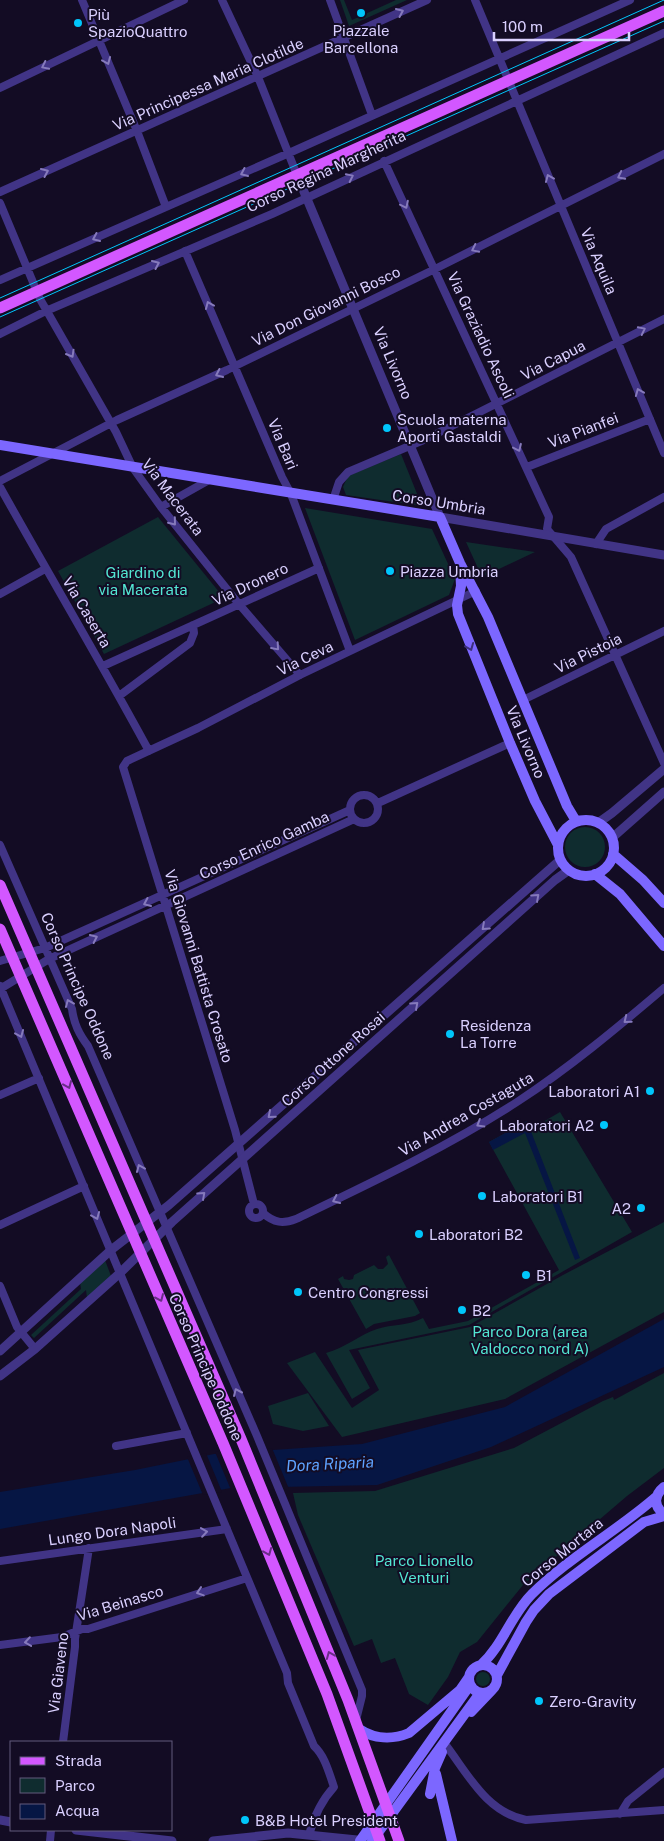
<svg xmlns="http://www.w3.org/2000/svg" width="664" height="1841" font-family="'Public Sans',sans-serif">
<rect width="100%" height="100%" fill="#130c24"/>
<path fill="#0f2c2f" d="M340,0H344L352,20L396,0H407L349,26Z
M401,454L422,506L346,495L343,487L348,476Z
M305,508L432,529L455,579L449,595L355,640Z
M158,517L224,598L104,654L58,571Z
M466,542L535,552L482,577Z
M565 847a20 20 0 1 1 40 0a20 20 0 1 1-40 0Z
M560,1112L632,1232L469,1325L349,1350L370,1388L352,1399L326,1353C345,1348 359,1335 377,1329C392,1324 408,1326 423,1318L429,1329L468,1321L559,1270L489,1142L527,1121L531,1129Z
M664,1222V1312L505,1399L342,1437L287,1363L315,1352L352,1408L379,1390L358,1350L470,1327L563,1275Z
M389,1255L420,1313L415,1316L374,1324L366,1329L338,1279L343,1276L344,1279L349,1280L353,1279L354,1275L374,1265L378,1269H383L388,1264L386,1257Z
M105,1260L111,1276L87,1298L86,1290L34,1338L31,1335L81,1289L80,1282Z
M664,1373V1468L627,1496L523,1585L477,1642L460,1652L448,1677L428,1705L409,1694L395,1658L381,1663L372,1639L354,1646L298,1515L293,1493L375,1491L514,1448L603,1401L613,1397L614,1400Z
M308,1393L329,1426L303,1431L273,1424L268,1406Z
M476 1679a7 7 0 1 1 14 0a7 7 0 1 1-14 0Z"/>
<path fill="#061644" d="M527,1121L580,1258L575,1260L525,1133L493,1150L489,1142Z
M664,1319V1367L491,1447L377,1485L231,1488L0,1529V1492L135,1470L214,1454L362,1444L505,1407Z"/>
<path fill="#130c24" d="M272,1448L289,1489L231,1490L215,1452Z
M206,1453L222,1492L203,1495L187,1457Z"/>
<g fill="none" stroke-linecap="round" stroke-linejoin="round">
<path stroke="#413486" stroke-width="8" d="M82,0L137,131L166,207
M222,0L258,77L297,175
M330,0L372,115
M475,0L664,453
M0,88L184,0
M384,161L549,517L547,529L571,557L664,763
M0,192L427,0
M0,203L40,299L116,432L133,468L161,507L238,603L300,675
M185,251L282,477L291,494L350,651
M0,280L289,153L630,0
M0,334L46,311L272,214L664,33
M527,467L650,419
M0,481L117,420L227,370L435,269L664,154
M0,487C49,575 101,662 149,751
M333,500L339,482L348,472L426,439L664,319
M161,507L209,480
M596,544L606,529L664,497
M0,594L45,569
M103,666L319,568
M119,696L190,643L194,633L193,625
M523,700L664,631
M350 809a14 14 0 1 1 28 0a14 14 0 1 1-28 0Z
M378,803L510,743
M0,845L72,1009C74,1024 79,1034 88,1046L257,1436L362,1690V1696L356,1720
M0,961L45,948L350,810
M0,986L287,1673L288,1683L314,1746C325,1756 329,1773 334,1787C321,1801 314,1816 309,1835
M0,989L49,959L354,819
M0,1095L39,1078
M249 1211a7 7 0 1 1 14 0a7 7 0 1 1-14 0Z
M254,1204L235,1130L123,767L127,761L198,728L300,675L476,591
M263,1213C274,1223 283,1224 296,1219C371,1183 447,1147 517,1102C569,1068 617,1028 664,988
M0,1225L84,1186
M0,1286L17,1327L35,1349
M116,1446L187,1433
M0,1561L227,1529
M0,1645L62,1637L82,1629H88L247,1578
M63,1742L75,1647V1639L89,1548
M445,1744C468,1774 486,1812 526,1820L664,1810
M620,1814L628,1801L664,1772
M50,1841L51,1830"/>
<path stroke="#413486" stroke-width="9" d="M297,175L440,517L664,555
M598,823L612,813L664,769
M612,838L664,792
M0,1351L111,1250L169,1205L560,860
M0,1376L35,1349L120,1273L172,1222L555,880L569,870
M0,1820L11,1822
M76,1830L172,1841
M213,1841L288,1833L367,1841"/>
<path stroke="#7c67ff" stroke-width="10" d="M0,445L440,517L460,563L488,617L567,806L576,821
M460,566L461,586L457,605L458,614L510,743L535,801L558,845
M558 848a28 28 0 1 1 56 0a28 28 0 1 1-56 0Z
M613,854L643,880L664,903
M595,874L620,894L664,946
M664,1487C654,1495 653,1506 664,1514
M469 1679a14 14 0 1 1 28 0a14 14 0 1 1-28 0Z
M481,1665C503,1645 511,1615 532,1594C568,1558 617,1531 656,1497
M497,1675L526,1622L534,1610L549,1594L644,1522L664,1516
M471,1712L492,1690
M359,1729C374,1739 392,1740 409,1733L460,1690L469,1677
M436,1774L452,1841
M430,1794L435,1768L442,1752
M360,1841L470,1685
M372,1841L480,1693"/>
<path stroke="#d357ff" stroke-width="11" d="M0,308L664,11
M0,885L241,1439L348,1700L399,1841
M0,929L223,1443L327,1694L380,1841"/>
<path stroke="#00c6fb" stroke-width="1" d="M0,298L664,0
M0,317L664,21"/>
</g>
<defs><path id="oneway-chevron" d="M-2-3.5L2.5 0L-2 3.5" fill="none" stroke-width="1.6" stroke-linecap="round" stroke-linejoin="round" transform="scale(1.25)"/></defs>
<g stroke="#867abc">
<use href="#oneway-chevron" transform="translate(400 12) rotate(-24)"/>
<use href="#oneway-chevron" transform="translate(107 61) rotate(67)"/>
<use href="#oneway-chevron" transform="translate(45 66) rotate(154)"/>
<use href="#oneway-chevron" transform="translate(45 172) rotate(-24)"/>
<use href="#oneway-chevron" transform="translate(244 173) rotate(156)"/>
<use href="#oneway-chevron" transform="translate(621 176) rotate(153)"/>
<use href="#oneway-chevron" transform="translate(350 177) rotate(-26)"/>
<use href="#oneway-chevron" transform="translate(549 178) rotate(-113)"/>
<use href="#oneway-chevron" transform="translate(405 205) rotate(64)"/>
<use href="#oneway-chevron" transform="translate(96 238) rotate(156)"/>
<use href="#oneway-chevron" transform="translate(475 249) rotate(154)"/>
<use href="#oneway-chevron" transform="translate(156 264) rotate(-24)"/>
<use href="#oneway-chevron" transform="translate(209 305) rotate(-113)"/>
<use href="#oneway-chevron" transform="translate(642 330) rotate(-26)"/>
<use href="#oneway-chevron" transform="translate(71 354) rotate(60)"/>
<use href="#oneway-chevron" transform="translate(219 374) rotate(155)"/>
<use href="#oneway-chevron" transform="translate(639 392) rotate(-112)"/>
<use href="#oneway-chevron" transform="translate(518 448) rotate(65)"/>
<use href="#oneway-chevron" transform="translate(173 522) rotate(51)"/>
<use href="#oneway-chevron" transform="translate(276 647) rotate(49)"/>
<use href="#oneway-chevron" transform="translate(536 897) rotate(-42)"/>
<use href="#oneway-chevron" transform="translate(147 903) rotate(156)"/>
<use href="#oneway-chevron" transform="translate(485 927) rotate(138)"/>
<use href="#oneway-chevron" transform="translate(94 938) rotate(-25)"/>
<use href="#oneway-chevron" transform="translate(69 1003) rotate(-113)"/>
<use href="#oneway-chevron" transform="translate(415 1005) rotate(-42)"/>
<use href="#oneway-chevron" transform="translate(627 1020) rotate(141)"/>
<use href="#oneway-chevron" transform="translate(20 1034) rotate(67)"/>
<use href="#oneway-chevron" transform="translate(271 1115) rotate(139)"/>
<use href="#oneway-chevron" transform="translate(480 1124) rotate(149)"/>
<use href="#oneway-chevron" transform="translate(140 1168) rotate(-113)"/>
<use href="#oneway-chevron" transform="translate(202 1195) rotate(-42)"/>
<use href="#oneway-chevron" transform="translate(336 1200) rotate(155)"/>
<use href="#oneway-chevron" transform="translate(96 1216) rotate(67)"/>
<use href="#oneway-chevron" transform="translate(237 1392) rotate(-114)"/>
<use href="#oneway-chevron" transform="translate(204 1532) rotate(-8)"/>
<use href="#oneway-chevron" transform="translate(200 1592) rotate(162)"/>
<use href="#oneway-chevron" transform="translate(28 1642) rotate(172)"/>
</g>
<use stroke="#3d307c" href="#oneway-chevron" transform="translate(470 647) rotate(68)"/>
<g stroke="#692e87">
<use href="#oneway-chevron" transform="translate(68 1085) rotate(67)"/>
<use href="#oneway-chevron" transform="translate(160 1298) rotate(66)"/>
<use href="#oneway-chevron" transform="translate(268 1552) rotate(68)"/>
<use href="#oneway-chevron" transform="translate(330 1655) rotate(-112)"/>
</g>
<g fill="#00c6fb" stroke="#130c24" stroke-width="2">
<circle cx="361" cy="13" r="5"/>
<circle cx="78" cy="23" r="5"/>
<circle cx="387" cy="428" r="5"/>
<circle cx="390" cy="571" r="5"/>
<circle cx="450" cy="1034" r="5"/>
<circle cx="650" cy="1091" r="5"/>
<circle cx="604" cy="1125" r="5"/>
<circle cx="482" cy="1196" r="5"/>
<circle cx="641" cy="1208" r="5"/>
<circle cx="419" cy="1234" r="5"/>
<circle cx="526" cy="1275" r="5"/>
<circle cx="298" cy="1292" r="5"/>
<circle cx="462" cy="1310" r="5"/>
<circle cx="539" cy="1701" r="5"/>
<circle cx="245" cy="1820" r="5"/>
</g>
<g text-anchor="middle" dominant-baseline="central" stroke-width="4" stroke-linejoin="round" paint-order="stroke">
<g font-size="15" fill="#dad0ff" stroke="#130c24" text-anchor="start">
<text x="88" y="14">Più<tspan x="88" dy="17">SpazioQuattro</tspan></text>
<text x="361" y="30" text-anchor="middle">Piazzale<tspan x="361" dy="17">Barcellona</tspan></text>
<text x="397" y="419">Scuola materna<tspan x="397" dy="17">Aporti Gastaldi</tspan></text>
<text x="400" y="571">Piazza Umbria</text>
<text x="460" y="1025">Residenza<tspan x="460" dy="17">La Torre</tspan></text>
<text x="640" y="1091" text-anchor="end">Laboratori A1</text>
<text x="594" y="1125" text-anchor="end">Laboratori A2</text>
<text x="492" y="1196">Laboratori B1</text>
<text x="631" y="1208" text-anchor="end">A2</text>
<text x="429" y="1234">Laboratori B2</text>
<text x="536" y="1275">B1</text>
<text x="308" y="1292">Centro Congressi</text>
<text x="472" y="1310">B2</text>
<text x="549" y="1701">Zero-Gravity</text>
<text x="255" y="1820">B&amp;B Hotel President</text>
</g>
<g font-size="15" fill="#dad0ff" stroke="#130c24">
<text transform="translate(208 84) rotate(-24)">Via Principessa Maria Clotilde</text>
<text transform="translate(326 171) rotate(-25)">Corso Regina Margherita</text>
<text transform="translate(599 261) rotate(67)">Via Aquila</text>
<text transform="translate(326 306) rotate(-26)">Via Don Giovanni Bosco</text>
<text transform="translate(481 335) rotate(65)">Via Graziadio Ascoli</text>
<text transform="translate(553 360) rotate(-27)">Via Capua</text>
<text transform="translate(393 363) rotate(67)">Via Livorno</text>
<text transform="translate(583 430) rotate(-21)">Via Pianfei</text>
<text transform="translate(283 444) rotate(67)">Via Bari</text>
<text transform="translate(173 497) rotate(53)">Via Macerata</text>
<text transform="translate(439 502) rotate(9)">Corso Umbria</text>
<text transform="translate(250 584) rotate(-25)">Via Dronero</text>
<text transform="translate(87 612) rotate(59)">Via Caserta</text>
<text transform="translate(588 653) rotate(-26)">Via Pistoia</text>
<text transform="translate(305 658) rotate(-26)">Via Ceva</text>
<text transform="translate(526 742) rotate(67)">Via Livorno</text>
<text transform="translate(264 845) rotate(-25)">Corso Enrico Gamba</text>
<text transform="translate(199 966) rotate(73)">Via Giovanni Battista Crosato</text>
<text transform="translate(78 986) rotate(66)">Corso Principe Oddone</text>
<text transform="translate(333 1059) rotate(-42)">Corso Ottone Rosai</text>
<text transform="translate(466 1114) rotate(-30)">Via Andrea Costaguta</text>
<text transform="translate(206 1367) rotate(66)">Corso Principe Oddone</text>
<text transform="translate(112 1531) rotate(-8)">Lungo Dora Napoli</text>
<text transform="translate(562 1552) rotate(-39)">Corso Mortara</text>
<text transform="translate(120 1603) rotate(-17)">Via Beinasco</text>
<text transform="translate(58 1673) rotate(-83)">Via Giaveno</text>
</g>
<g font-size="15" fill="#53e7d3" stroke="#130c24">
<text x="143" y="572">Giardino di<tspan x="143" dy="17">via Macerata</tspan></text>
<text x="530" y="1331">Parco Dora (area<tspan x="530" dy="17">Valdocco nord A)</tspan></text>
<text x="424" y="1560">Parco Lionello<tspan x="424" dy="17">Venturi</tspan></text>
</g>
<g font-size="16" font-style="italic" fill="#5ea2ff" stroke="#130c24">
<text transform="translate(330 1464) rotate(-3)">Dora Riparia</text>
</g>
</g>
<rect x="10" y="1741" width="162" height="90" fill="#130c24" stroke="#635a7c"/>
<rect x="20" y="1757" width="25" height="8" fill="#d357ff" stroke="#635a7c"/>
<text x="55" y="1766" font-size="15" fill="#dad0ff">Strada</text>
<rect x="20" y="1778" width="25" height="15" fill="#0f2c2f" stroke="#635a7c"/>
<text x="55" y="1791" font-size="15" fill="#dad0ff">Parco</text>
<rect x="20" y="1804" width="25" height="15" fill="#061644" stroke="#635a7c"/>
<text x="55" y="1816" font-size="15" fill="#dad0ff">Acqua</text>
<path d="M494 32v8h135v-8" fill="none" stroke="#dad0ff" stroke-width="2.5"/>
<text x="502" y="32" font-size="15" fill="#dad0ff" stroke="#130c24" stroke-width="4" paint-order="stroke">100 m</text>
</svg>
